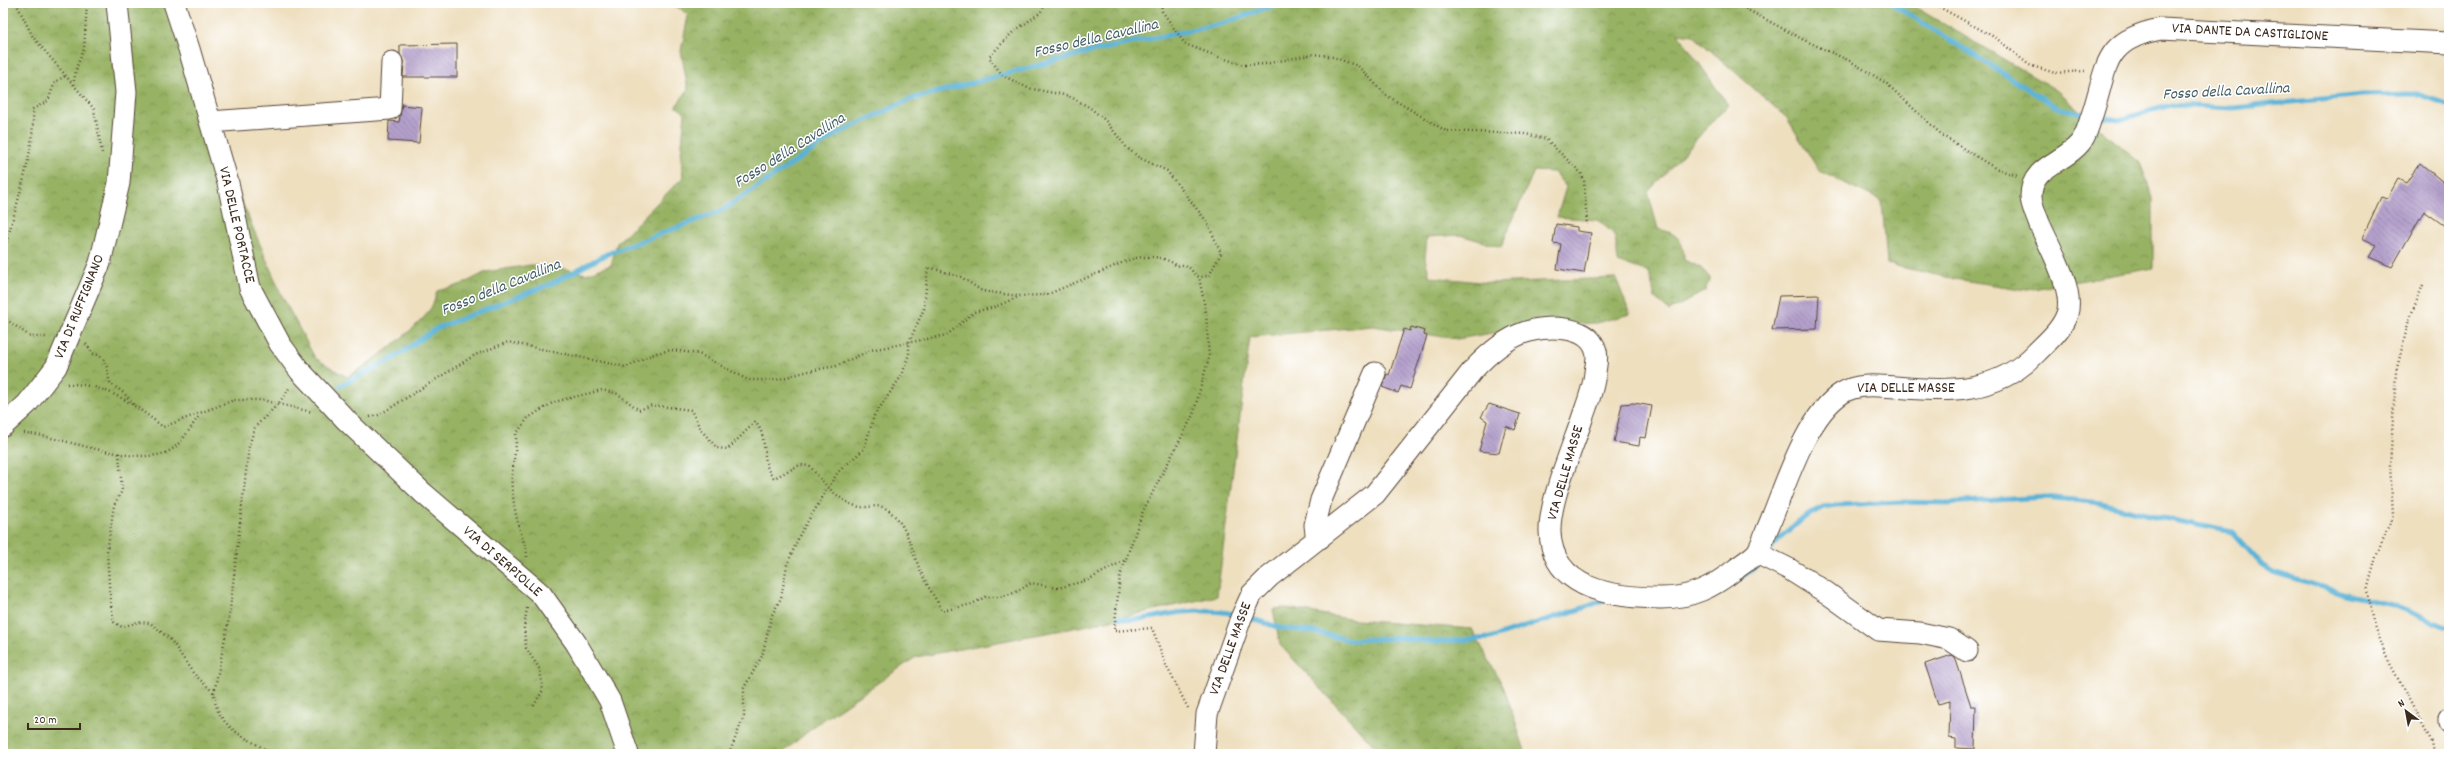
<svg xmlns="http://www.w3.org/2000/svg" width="2452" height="757" font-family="Dekko,sans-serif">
<defs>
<pattern id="forest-crowns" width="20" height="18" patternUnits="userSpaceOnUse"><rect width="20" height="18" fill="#97b263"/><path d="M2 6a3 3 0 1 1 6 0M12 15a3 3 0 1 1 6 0" fill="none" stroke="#7c9151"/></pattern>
<pattern id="building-back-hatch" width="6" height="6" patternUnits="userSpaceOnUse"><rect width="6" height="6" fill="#b4a0cc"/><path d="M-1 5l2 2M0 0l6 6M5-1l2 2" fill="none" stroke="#9483a5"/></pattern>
</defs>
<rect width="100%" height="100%" fill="#fff"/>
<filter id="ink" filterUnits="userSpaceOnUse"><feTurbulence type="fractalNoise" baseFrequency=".025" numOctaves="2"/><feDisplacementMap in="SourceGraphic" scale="8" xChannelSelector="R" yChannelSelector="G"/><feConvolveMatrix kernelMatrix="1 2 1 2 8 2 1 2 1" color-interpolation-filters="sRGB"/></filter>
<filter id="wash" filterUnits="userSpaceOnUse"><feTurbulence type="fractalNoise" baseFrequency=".012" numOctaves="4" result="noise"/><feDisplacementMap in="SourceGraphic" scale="16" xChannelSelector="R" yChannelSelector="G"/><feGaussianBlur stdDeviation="0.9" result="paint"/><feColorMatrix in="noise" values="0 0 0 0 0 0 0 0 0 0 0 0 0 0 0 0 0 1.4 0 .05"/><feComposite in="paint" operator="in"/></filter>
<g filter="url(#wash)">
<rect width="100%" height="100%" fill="#eedfbf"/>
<path fill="url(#forest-crowns)" stroke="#696e40" d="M3,3H186L189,49L241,200L282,296L315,358L347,377C367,365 416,330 429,311C433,306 435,298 437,291L463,284L486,272L531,265L557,267L586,274L611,265L617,243L683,177L681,155L685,113L676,106L688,90L681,51L688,16L681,9L668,3H1908L2056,90L2140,163L2153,198V268L2027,290L1955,279L1887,264L1882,201L1819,171L1787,118L1693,35L1678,33L1728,105L1648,192L1658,229C1677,233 1684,240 1684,260L1700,267L1710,278L1705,291L1669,311L1655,298L1649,272L1618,262L1615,235L1598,220L1557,217L1566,187L1554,172L1534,171L1501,247L1460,235L1427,237L1425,259L1430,277L1490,283L1616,278L1630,314L1596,323L1533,326L1457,339L1373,326L1250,337L1217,596L1084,626L916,657L817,724L781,754H3Z
M1286,608L1355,620L1472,629L1504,688L1526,754H1382L1280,645L1273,609Z"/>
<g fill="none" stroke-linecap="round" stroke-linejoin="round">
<path stroke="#5ab2d7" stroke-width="5" d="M1891,3L2058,108L2087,114
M2097,116L2118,120L2171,105L2233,108L2362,95L2418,94L2449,105
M340,386L394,358L437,328L553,283L607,254L721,211L837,134L911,99L1089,52L1224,23L1280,3
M1768,553L1774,543L1805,517L1823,507L1836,505L1903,502L1945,503L2046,497L2101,503L2158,517L2232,532L2262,565L2273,572L2349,595L2392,605L2449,628
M1739,579L1763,561
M1246,617L1281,628L1314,632L1350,640L1401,638L1434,642L1490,638L1586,607L1606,599
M1119,618C1142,623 1163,613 1186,612C1202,610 1223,611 1238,615"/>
</g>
<g id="blocks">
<path fill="url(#building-back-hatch)" d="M457,44V77H403L404,63L400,54V45Z
M402,105L422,107L419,143L388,141L389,121L399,122Z
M2420,163L2449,187V229L2424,211L2392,267L2369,257L2377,245L2362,238L2381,197L2387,199L2398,179L2406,183Z
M1556,224L1577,227V231L1591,233L1584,273L1557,269L1561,244L1553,243Z
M1819,295L1817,329L1772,330L1779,296Z
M1411,327L1425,331L1424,335L1427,336L1410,389L1401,386L1398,393L1382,387L1387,374L1389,375L1404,329L1410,331Z
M1634,403L1652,406L1646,438L1640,437L1639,446L1614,442L1622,404Z
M1489,404L1520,414L1515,430L1506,426L1499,453L1479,451L1487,421L1481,417Z
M1952,655L1955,657L1971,706H1976L1975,749L1956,748V739L1949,738L1950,701L1938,704L1925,664Z"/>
</g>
</g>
<g filter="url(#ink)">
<use href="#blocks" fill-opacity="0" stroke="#564536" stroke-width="1"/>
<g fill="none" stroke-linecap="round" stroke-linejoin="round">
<g stroke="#564536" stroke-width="23">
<path id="minor" d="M174,3L189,49L228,183L250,288L280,344L300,371L347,421L423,493L541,594L576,643L610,701L628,754
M210,122L390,109L392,62
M3,426L27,404L56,367L100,263L119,183L126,92L117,3
M1320,538L1316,534L1315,525L1321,500L1375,373
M1757,553L1789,569L1827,593L1878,630L1920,633L1949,639L1967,651
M2449,718V723
M1204,754L1207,714L1241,618L1252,594L1269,577L1375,494L1473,370C1487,355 1504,340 1523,333C1544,325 1589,324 1596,351C1598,356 1596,366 1595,372C1594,388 1587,404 1582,419C1572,449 1549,501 1550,532C1552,590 1615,598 1661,598C1692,598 1713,587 1736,569C1743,563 1753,558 1758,551C1762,544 1765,534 1769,525C1785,487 1805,417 1842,393C1858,383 1877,386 1895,387C1948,392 1998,394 2037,352C2048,341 2062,329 2067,314C2075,290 2049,246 2039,223C2036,214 2031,205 2031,196C2031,166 2064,163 2080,143C2086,136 2088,127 2091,118C2108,70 2100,40 2161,29L2449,43"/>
</g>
<path stroke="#564536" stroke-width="2.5" stroke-dasharray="1 3" stroke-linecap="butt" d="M16,3L33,37L94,109L102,153
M1161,3L1162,11L1185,44L1219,57L1244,65L1265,64L1314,54L1333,57L1358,66L1386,95L1446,131L1526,134L1546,139L1581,173L1584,181L1587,225
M1735,3L1804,40L1850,61L1886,83L1943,136L1995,168L2017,176
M1932,3L1996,38L2029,65L2055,73L2085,71
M73,85L77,66L84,49L87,3
M3,258C13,210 35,158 33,109L48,101L55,82L65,76
M3,267L6,272L3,281
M2423,285L2409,320L2396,372L2390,465L2393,515L2376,557L2367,591L2375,626L2386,656L2432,743L2434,754
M3,317L31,337H48
M86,344L93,354C111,356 105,374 111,384L124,393L134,405
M67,384C105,383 134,404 163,427L234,400H262L312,412
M370,417L379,415L475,355L508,342L626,367L656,353L672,350L699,354L748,380H776L809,371L836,366L871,350L947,335L974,312L995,307L1020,296L1046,295L1131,259C1147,255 1165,256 1177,266C1190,262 1190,272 1199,277L1209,276L1221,253L1207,222L1167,171L1140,158L1127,148L1105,120L1089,107L1069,96L1028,88L1002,75L989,57L1013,32L1040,13L1046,3
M24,433C64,437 129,465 165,453C181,447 190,427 200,415
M119,453L122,491L114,505L107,552L110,599L114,622L122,627L138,622L150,623L171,640L193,673L214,693C216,729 247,737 273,754
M527,557C527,548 523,542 521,533C516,519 514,504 512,490C510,470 517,453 516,434L528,418L554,402L602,390L618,394L639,410L652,405L691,410L701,430L717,448L728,449L755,422C770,437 759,464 774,478L800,465L810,466C820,480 842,505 861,507C869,508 877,504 885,508C909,523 911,553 923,576C928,588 936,598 942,611L972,604L985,597H1000L1014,593L1031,583L1058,588L1088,580L1125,560
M527,608L524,628L526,648L540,670L543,690L533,707
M214,693L229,618L249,446L255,427L279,403L290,387
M1188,708L1166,665L1152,628L1114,631L1120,576L1143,511L1193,415L1209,357L1206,313L1199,277
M729,754L744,716V688L762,656L772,615L781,598L787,565L800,534L838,472L864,449L874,416L902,375L909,354V342L924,309L928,267L961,277L982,291L1018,296"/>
<use href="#minor" stroke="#fff" stroke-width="21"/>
</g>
</g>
<g text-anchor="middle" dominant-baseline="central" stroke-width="3" stroke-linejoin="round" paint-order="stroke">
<g font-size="15" fill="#3b2a1e" stroke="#fff">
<text transform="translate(2250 33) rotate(3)">VIA DANTE DA CASTIGLIONE</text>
<text transform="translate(236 225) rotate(77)">VIA DELLE PORTACCE</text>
<text transform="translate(80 307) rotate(-68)">VIA DI RUFFIGNANO</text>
<text x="1906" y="389">VIA DELLE MASSE</text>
<text transform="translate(1566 473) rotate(-74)">VIA DELLE MASSE</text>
<text transform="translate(502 562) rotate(41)">VIA DI SERPIOLLE</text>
<text transform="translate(1231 649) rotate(-70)">VIA DELLE MASSE</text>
</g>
<g font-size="16" font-style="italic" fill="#476068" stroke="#fff">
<text transform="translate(1096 39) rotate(-13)">Fosso della Cavallina</text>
<text transform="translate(2226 92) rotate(-3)">Fosso della Cavallina</text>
<text transform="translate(790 151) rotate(-32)">Fosso della Cavallina</text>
<text transform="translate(501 288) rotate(-22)">Fosso della Cavallina</text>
</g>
</g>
<rect width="2452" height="757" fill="none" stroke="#fff" stroke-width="16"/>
<g transform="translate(2406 711) rotate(328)" stroke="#ffffff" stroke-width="3" paint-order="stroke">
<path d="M0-3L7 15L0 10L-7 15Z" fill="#3b2a1e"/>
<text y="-6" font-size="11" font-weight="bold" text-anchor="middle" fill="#3b2a1e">N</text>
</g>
<path d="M28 723v6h52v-6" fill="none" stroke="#3b2a1e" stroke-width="2"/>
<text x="34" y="723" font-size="12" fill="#3b2a1e" stroke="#ffffff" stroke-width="3" paint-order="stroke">20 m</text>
</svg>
